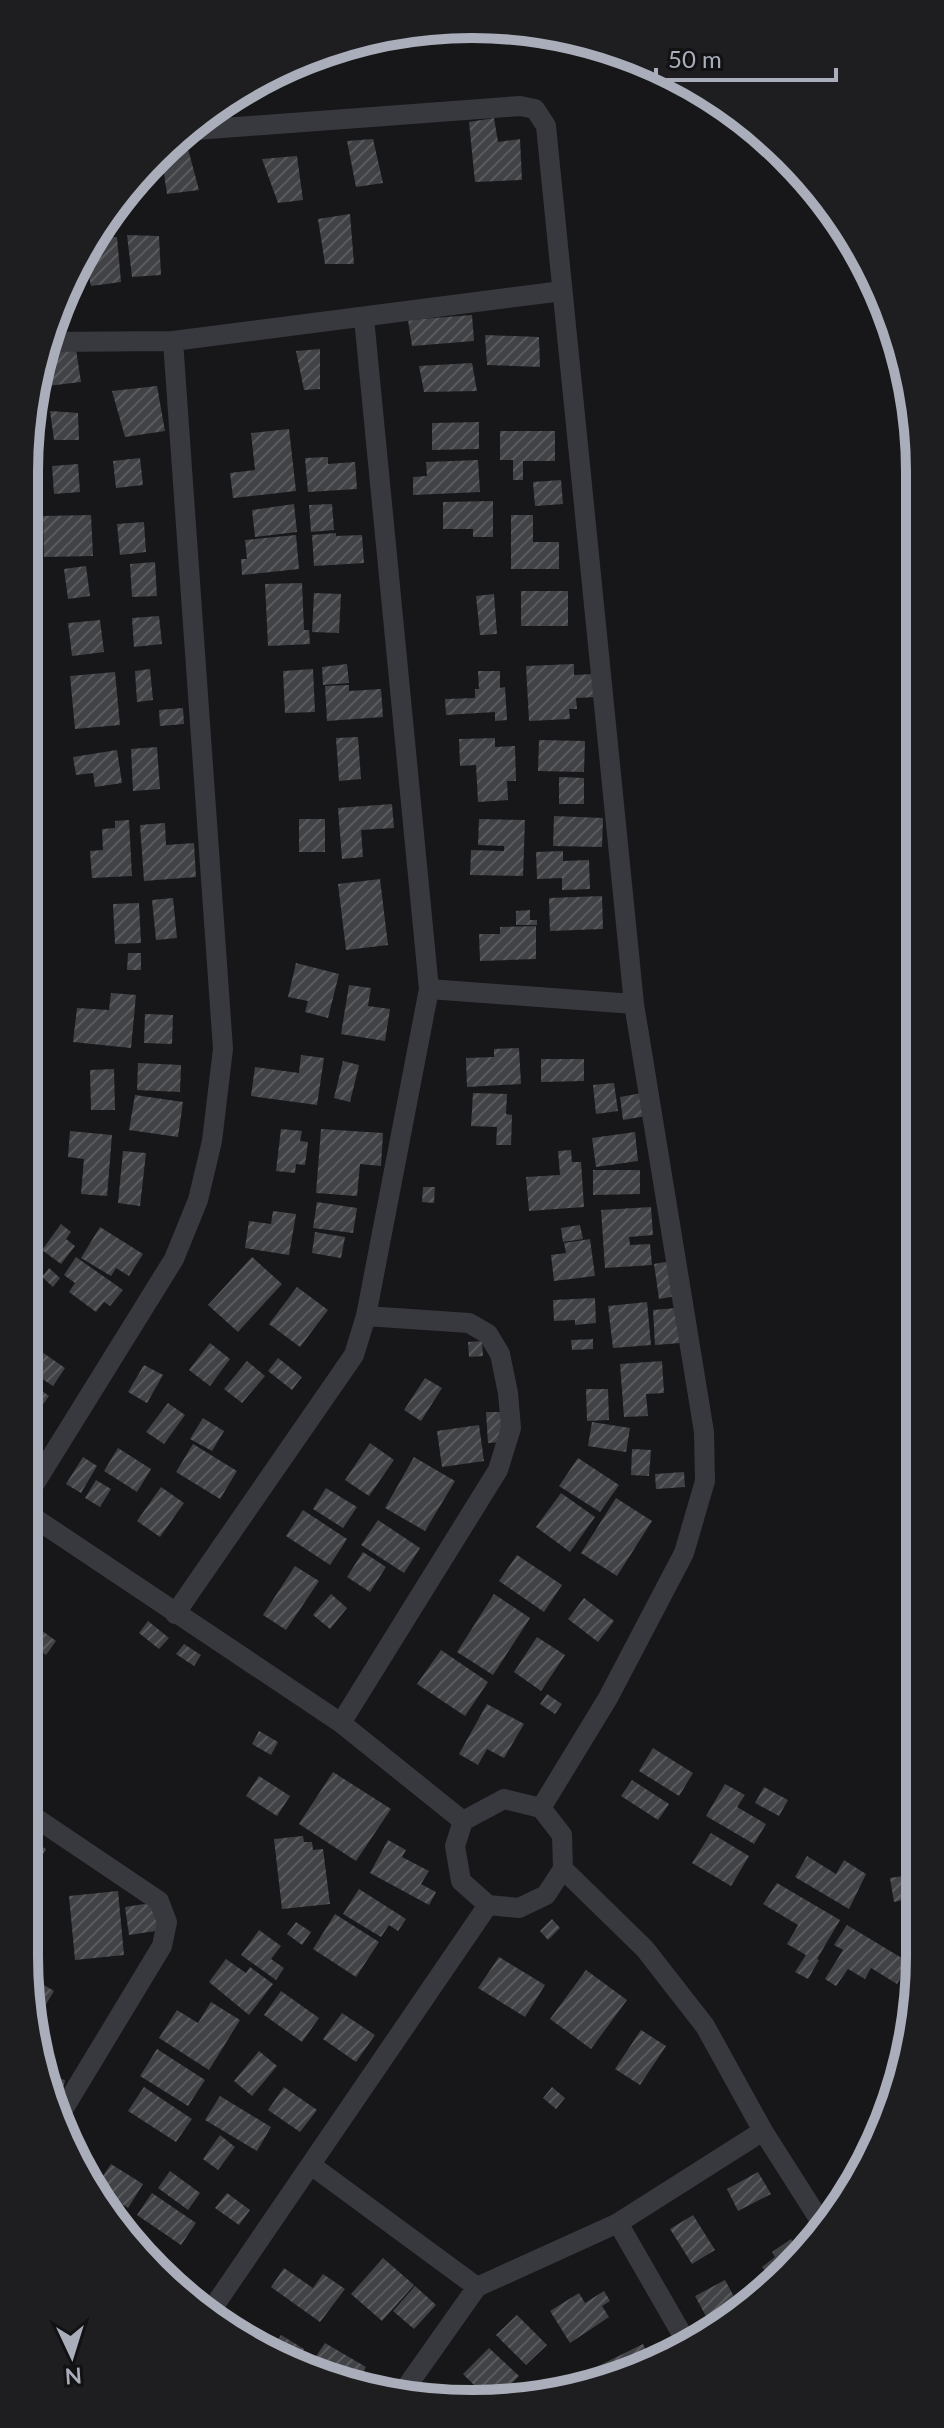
<svg xmlns="http://www.w3.org/2000/svg" width="944" height="2428" font-family="Lato,sans-serif">
<defs>
<pattern id="building-hatch" width="6" height="6" patternUnits="userSpaceOnUse" patternTransform="scale(2)"><rect width="6" height="6" fill="#414246"/><path d="M-1 1l2-2M0 6l6-6M5 7l2-2" fill="none" stroke="#5a5b5f"/></pattern>
</defs>
<rect width="100%" height="100%" fill="#171719"/>
<path fill="url(#building-hatch)" d="M494,118L498,142L520,139L522,180L475,182L469,122Z
M373,139L383,183L356,187L347,141Z
M188,149L199,190L167,194L162,160L172,150Z
M297,156L303,200L278,203L262,159Z
M147,172L151,188L126,191L142,177Z
M350,214L354,264H325L318,219Z
M127,235L159,236L161,275L132,277Z
M117,237L121,282L91,286L86,261L98,238Z
M472,315L474,341L412,346L408,320Z
M485,335L539,337L540,367L487,365Z
M75,343L81,382L47,386L43,349Z
M320,349V389L304,390L296,351Z
M472,363L477,391L424,392L419,366Z
M157,386L165,431L125,437L112,391Z
M50,411L78,413L79,440H54Z
M479,422V449L432,450V423Z
M289,429L296,491L233,498L230,473L255,470L251,433Z
M500,431H555V461H523V480H513V460H500Z
M328,457V464L355,462L357,489L308,492L305,458Z
M140,458L143,485L116,488L113,461Z
M478,460L480,492L413,495V477L427,476L426,462Z
M78,464L80,492L54,494L52,466Z
M561,480L563,504L535,506L533,482Z
M493,501V537H473V529H443V502Z
M294,504L297,532L255,537L252,510Z
M332,504L334,530L311,532L309,505Z
M91,515L93,556L44,557L43,516Z
M511,515H533V542H559V569H511Z
M144,522L146,552L120,555L117,524Z
M336,533V536L362,535L364,563L314,566L312,535Z
M296,535L299,569L242,575L241,559H247L245,540Z
M155,562L157,596L132,597L130,564Z
M86,566L90,596L68,599L64,569Z
M302,583L304,630H309L310,644L268,646L265,584Z
M521,591H568V626H521Z
M314,593L341,594L339,633L312,632Z
M494,594L497,634L480,635L476,596Z
M159,616L162,644L134,647L132,618Z
M100,620L104,652L72,656L68,623Z
M347,664L349,683L323,685L322,667Z
M574,664V675L595,674L596,697L576,698L577,709H569L570,719L529,721L526,666Z
M150,669L153,700L137,702L135,671Z
M313,669L315,712L285,713L283,671Z
M478,671H500V688L505,687L507,720L495,721V712L446,715L445,699L475,698V689H479Z
M115,672L120,725L75,729L70,676Z
M349,685V691L381,689L383,717L327,721L325,686Z
M183,708L184,724L160,726L159,710Z
M358,737L361,779L339,781L336,738Z
M495,738V747L515,746L516,781H507L508,800L478,802L476,765L460,766L459,739Z
M539,740L585,741L584,772L538,771Z
M157,747L160,789L133,791L131,749Z
M117,750L122,783L95,787L93,773L76,775L73,757Z
M559,777L584,778V804H559Z
M392,804L394,828L361,830L363,857L342,859L338,808Z
M554,816L603,818L602,847L553,846Z
M299,819H325V852H299Z
M479,819L525,820L523,876L470,875L471,850L504,851V846L478,845Z
M129,820L132,876L92,878L90,851L103,850L102,829L115,828V821Z
M165,823L166,845L194,843L196,877L144,881L140,825Z
M563,851V861L589,860L590,889L562,890V878L537,879L536,852Z
M380,879L388,945L346,950L338,884Z
M602,896L603,929L550,931L549,898Z
M173,898L177,938L156,940L152,900Z
M139,903L141,943L115,944L113,904Z
M530,910V920H537V925H516V911Z
M536,926V959L480,961L479,934H500V927Z
M128,953H141V970H127Z
M296,963L339,974L328,1018L305,1012L308,1001L288,997Z
M349,985L371,988L368,1006L390,1009L385,1041L341,1034Z
M111,993L136,995L131,1048L73,1042L77,1008L109,1010Z
M145,1014L173,1015L172,1044L144,1043Z
M519,1048L521,1084L467,1087L466,1058L494,1057V1049Z
M301,1055L324,1058L317,1105L251,1096L255,1067L299,1073Z
M541,1059H584V1081L541,1082Z
M343,1061L359,1065L350,1102L334,1098Z
M138,1063L181,1065L180,1092L137,1090Z
M114,1069L115,1110H91L90,1070Z
M614,1083L618,1111L596,1114L593,1085Z
M473,1093L507,1094L506,1114L512,1115L511,1145H496L497,1127L471,1126Z
M642,1093L646,1116L623,1120L620,1097Z
M135,1095L183,1102L178,1137L129,1130Z
M281,1129L302,1131L300,1141L308,1142L305,1165L296,1164L295,1173L276,1171Z
M321,1129L383,1133L381,1166L360,1164L357,1196L316,1193Z
M70,1131L112,1135L107,1196L81,1194L84,1159L68,1157Z
M635,1132L638,1161L596,1167L592,1138Z
M571,1150L572,1162H581L584,1207L529,1211L526,1177L560,1175L558,1151Z
M123,1151L146,1153L140,1206L118,1203Z
M593,1170H640V1194L593,1195Z
M423,1187H435L434,1203L422,1202Z
M317,1202L357,1208L353,1233L313,1228Z
M651,1207L653,1235L629,1237L630,1245L650,1244L652,1265L605,1268L601,1210Z
M273,1211L296,1214L289,1255L245,1248L249,1221L271,1224Z
M61,1224L71,1232L66,1239L75,1246L61,1264L42,1250Z
M580,1225L583,1239L563,1242L561,1228Z
M100,1227L143,1254L129,1276L116,1268L111,1276L81,1258Z
M315,1232L345,1237L341,1258L312,1253Z
M590,1239L595,1276L554,1281L551,1255L566,1253L564,1243Z
M76,1257L123,1290L110,1306L104,1302L96,1312L69,1292L75,1283L64,1275Z
M252,1257L282,1284L238,1332L208,1305Z
M671,1261L676,1296L659,1299L654,1264Z
M49,1268L60,1278L53,1287L42,1277Z
M297,1287L328,1310L300,1347L269,1324Z
M595,1298L596,1323L575,1325V1320L554,1321L553,1300Z
M647,1302L651,1345L613,1348L608,1306Z
M677,1308L680,1343L655,1345L653,1310Z
M593,1339V1349L572,1350L571,1340Z
M482,1341L483,1356L469,1357L468,1342Z
M210,1343L230,1359L210,1386L189,1370Z
M32,1345L65,1368L53,1386L24,1367V1357Z
M278,1358L302,1377L292,1390L268,1371Z
M247,1361L265,1376L242,1403L224,1389Z
M662,1361L664,1393L646,1394L648,1416L624,1417L620,1364Z
M144,1365L163,1375L147,1403L128,1392Z
M24,1378L49,1396L33,1418L24,1411Z
M425,1378L442,1388L421,1421L404,1410Z
M586,1389H608L609,1420L587,1421Z
M168,1403L185,1415L164,1444L146,1432Z
M486,1412H502L503,1442L488,1443Z
M203,1418L224,1431L212,1451L190,1439Z
M592,1422L630,1428L626,1452L588,1446Z
M479,1425L484,1461L442,1467L437,1431Z
M370,1443L394,1460L369,1496L345,1480Z
M193,1444L237,1471L220,1499L176,1472Z
M118,1448L151,1469L137,1492L104,1471Z
M632,1449L651,1450L649,1476L631,1475Z
M83,1457L97,1466L81,1493L66,1484Z
M414,1457L455,1481L425,1531L385,1508Z
M578,1458L619,1485L600,1512L559,1486Z
M684,1472L685,1487L656,1489L655,1474Z
M96,1480L111,1489L100,1507L85,1498Z
M161,1487L184,1503L160,1537L137,1521Z
M326,1488L357,1507L343,1528L313,1509Z
M561,1493L595,1517L570,1552L536,1527Z
M616,1498L652,1521L617,1576L581,1553Z
M303,1510L347,1539L330,1565L286,1536Z
M378,1520L420,1548L404,1573L361,1545Z
M363,1552L386,1567L370,1592L347,1577Z
M517,1555L562,1585L544,1612L499,1581Z
M295,1566L319,1581L286,1630L263,1615Z
M331,1594L347,1608L330,1629L313,1615Z
M494,1594L530,1618L493,1675L457,1652Z
M584,1598L614,1621L598,1642L568,1619Z
M25,1618L56,1641L46,1655L24,1639Z
M148,1621L169,1638L159,1649L139,1633Z
M537,1637L565,1655L541,1691L514,1672Z
M184,1644L201,1655L194,1666L176,1654Z
M441,1650L488,1682L465,1716L417,1684Z
M24,1662L41,1673L27,1693L24,1691Z
M547,1694L562,1704L555,1714L540,1704Z
M487,1704L524,1724L504,1758L487,1749L478,1765L459,1754Z
M259,1731L278,1742L271,1755L252,1744Z
M653,1748L693,1773L679,1796L639,1771Z
M333,1772L391,1809L356,1861L299,1824Z
M259,1776L290,1796L277,1816L246,1796Z
M632,1780L669,1804L658,1820L621,1796Z
M725,1784L745,1795L737,1807L766,1824L754,1844L706,1816Z
M764,1787L788,1800L779,1816L755,1803Z
M711,1833L749,1856L731,1886L692,1863Z
M24,1836L46,1849L24,1885Z
M303,1836L304,1842H312L313,1850L323,1849L330,1904L282,1909L274,1839Z
M388,1840L406,1850L402,1857L429,1871L421,1884L436,1892L429,1905L370,1873Z
M807,1856L836,1874L844,1860L866,1874L849,1909L795,1877Z
M903,1876L907,1899L894,1902L890,1878Z
M777,1883L840,1920L817,1959L819,1960L808,1979L795,1972L806,1955L787,1944L798,1925L763,1904Z
M359,1889L406,1919L398,1931L389,1925L381,1937L343,1914Z
M118,1891L124,1955L75,1960L69,1896Z
M158,1902L162,1930L129,1935L125,1907Z
M335,1914L379,1942L356,1977L313,1949Z
M552,1919L560,1928L548,1940L540,1931Z
M296,1922L311,1932L302,1945L287,1934Z
M847,1925L910,1963L897,1984L871,1968L865,1979L848,1969L836,1986L825,1979L843,1950L834,1945Z
M259,1930L281,1946L271,1959L284,1968L276,1980L241,1955Z
M499,1957L545,1985L525,2017L478,1988Z
M226,1959L246,1973L250,1967L273,1984L249,2015L209,1982Z
M586,1970L627,2000L591,2049L550,2019Z
M34,1979L54,1991L42,2011L32,2005L29,1988Z
M281,1991L319,2018L302,2042L264,2015Z
M211,2002L240,2020L209,2070L159,2038L177,2010L198,2023Z
M342,2013L375,2035L356,2062L323,2039Z
M641,2030L666,2046L640,2085L615,2069Z
M157,2049L205,2080L188,2106L140,2076Z
M259,2051L277,2066L252,2096L234,2081Z
M44,2074L65,2080L61,2098L47,2095Z
M144,2087L192,2119L176,2142L128,2111Z
M284,2087L317,2110L300,2132L268,2110Z
M552,2087L565,2098L556,2109L543,2098Z
M220,2096L271,2127L257,2151L205,2120Z
M220,2135L235,2147L218,2170L203,2159Z
M111,2164L143,2184L128,2208L100,2190L97,2185Z
M170,2171L200,2193L188,2210L158,2188Z
M758,2172L771,2194L738,2211L727,2189Z
M152,2193L196,2223L181,2245L137,2215Z
M227,2193L250,2210L239,2225L215,2208Z
M693,2215L715,2250L692,2264L670,2229Z
M791,2239L801,2253L772,2281L762,2267L775,2257L772,2252Z
M383,2258L414,2285L382,2321L351,2294Z
M284,2268L313,2288L323,2274L345,2289L320,2322L271,2287Z
M725,2280L738,2304L708,2320L695,2296Z
M415,2286L436,2305L414,2329L393,2311Z
M604,2291L610,2301L602,2306L609,2317L570,2343L550,2311L579,2293L585,2303Z
M747,2303L721,2329L706,2335L702,2326Z
M517,2315L547,2345L526,2365L496,2335Z
M281,2335L304,2349L297,2361L270,2352Z
M325,2343L366,2367L358,2381L310,2365Z
M643,2344L648,2355L643,2358L645,2360L589,2383L584,2373Z
M489,2348L519,2376L498,2397L487,2398L463,2374Z"/>
<g fill="none" stroke-linecap="round" stroke-linejoin="round">
<path stroke="#38393f" stroke-width="20" d="M196,130L520,106L535,109L546,126L634,1004L704,1432L705,1481L684,1553L608,1698L541,1808
M46,342L173,341L562,291
M24,849L29,912L24,1044
M429,989L634,1004
M24,1501L174,1259L198,1200L212,1141L223,1049L173,341
M24,1511L341,1723L463,1821
M175,1614L354,1355L366,1316L429,989L364,318
M341,1723L498,1470L511,1428L508,1393L500,1354L488,1334L469,1323L366,1316
M504,1799L541,1808L562,1835L563,1869L546,1895L519,1908L488,1905L461,1881L455,1846L463,1821Z
M24,1810L159,1901L167,1922L162,1946L58,2118
M563,1869L645,1949L705,2026L763,2131L826,2230
M311,2165L477,2287
M618,2223L687,2343
M210,2312L488,1905
M400,2396L477,2287L618,2223L763,2131"/>
</g>
<path d="M0 0H944V2428H0ZM472 38H472A434 434 0 0 1 906 472V1956A434 434 0 0 1 472 2390H472A434 434 0 0 1 38 1956V472A434 434 0 0 1 472 38Z" fill="#1e1e21" fill-rule="evenodd"/>
<path fill="none" stroke="#a9aeba" stroke-width="10" d="M472 38H472A434 434 0 0 1 906 472V1956A434 434 0 0 1 472 2390H472A434 434 0 0 1 38 1956V472A434 434 0 0 1 472 38Z"/>
<g transform="translate(72 2356) rotate(176)" stroke="#121214" stroke-width="6" paint-order="stroke">
<path d="M0-6L14 30L0 20L-14 30Z" fill="#a9aeba"/>
<text y="-12" font-size="22" font-weight="bold" text-anchor="middle" fill="#a9aeba">N</text>
</g>
<path d="M656 68v12h180v-12" fill="none" stroke="#a9aeba" stroke-width="4"/>
<text x="668" y="68" font-size="24" fill="#a9aeba" stroke="#121214" stroke-width="6" paint-order="stroke">50 m</text>
</svg>
